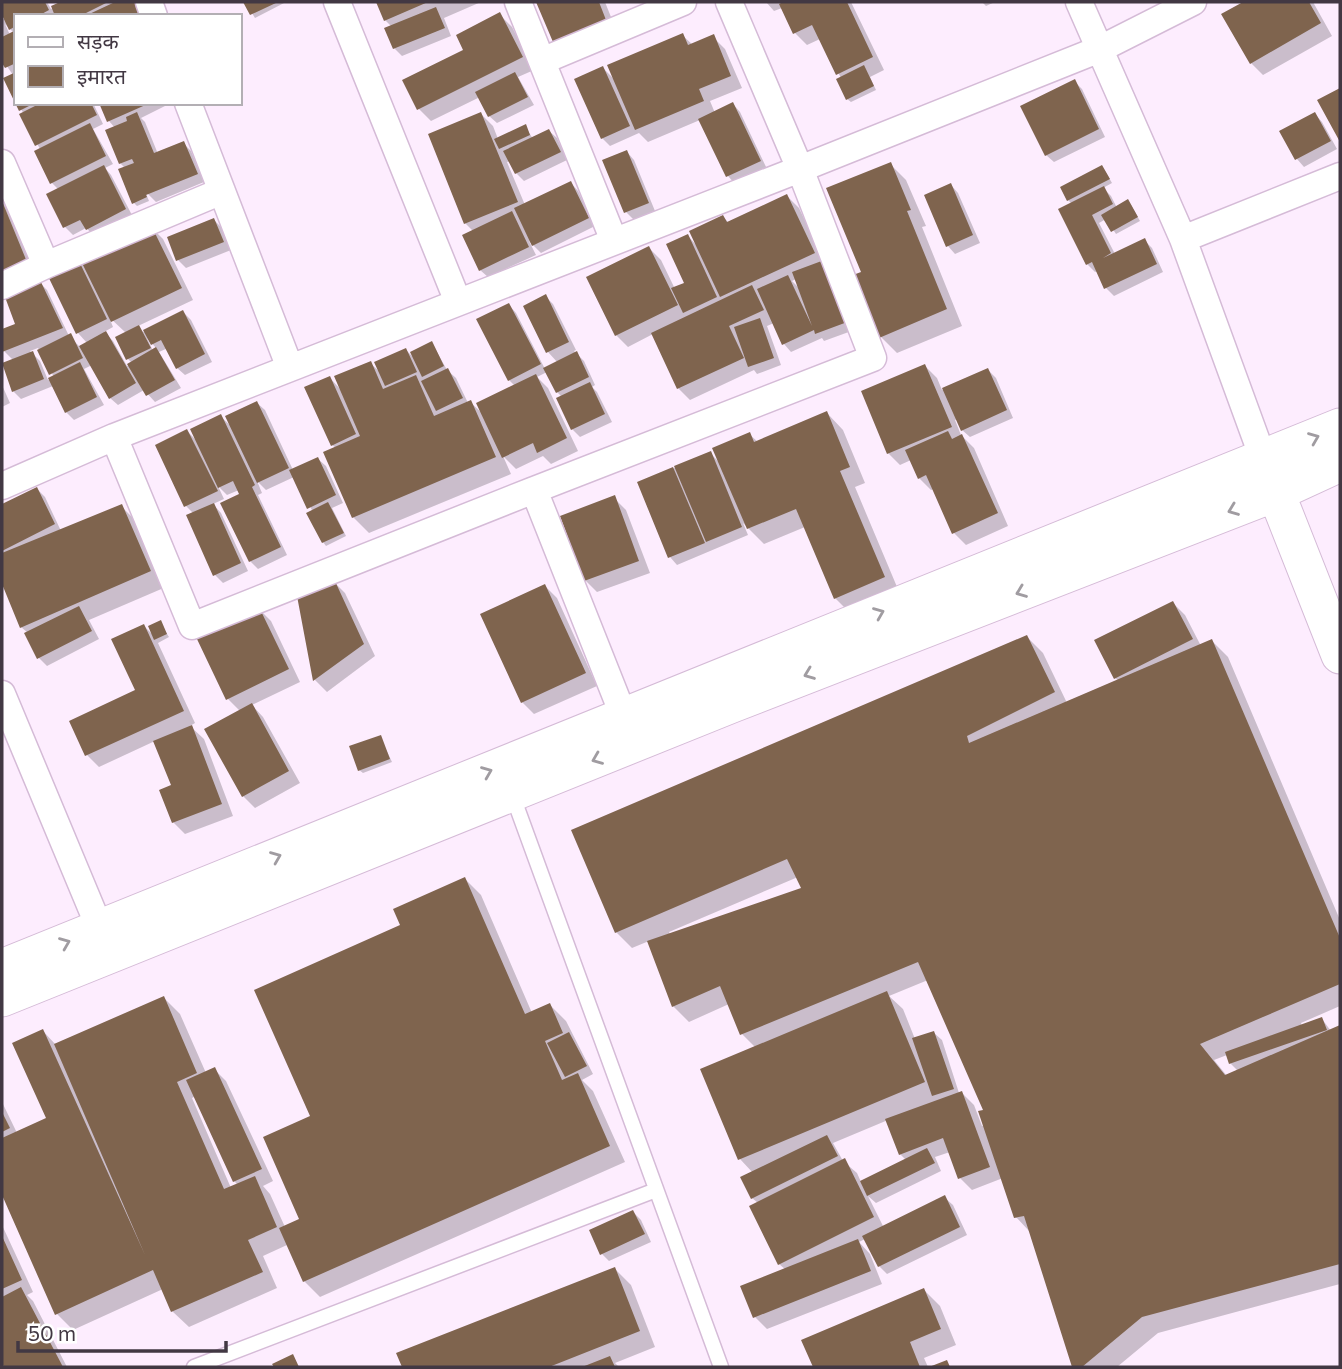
<svg xmlns="http://www.w3.org/2000/svg" width="1342" height="1369" font-family="Commissioner,'Noto Sans Devanagari',sans-serif">
<rect width="100%" height="100%" fill="#fdedfe"/>
<path fill="#0003" fill-rule="evenodd" d="M2,2H47L51,9L64,2H137L145,16H16V100L13,75L2,59V19H6L2,11ZM5,24L14,33L10,35Z
M245,2H286L255,18Z
M378,2H481L444,18L451,36L402,56L394,48L392,27L385,20Z
M538,2H605L617,32L566,53L554,41Z
M766,2H851L884,70L870,77L876,90L851,102L847,99L841,78L820,39L807,45L795,33L782,8L774,11Z
M982,2H995L986,6Z
M1246,2H1313L1332,36L1263,75L1251,63L1224,14Z
M500,15L512,27L534,70L518,77L534,105L497,123L489,116L480,97L431,121L419,109L405,81L466,51Z
M682,35L693,45L713,37L725,49L742,88L710,101L715,113L733,104L740,112L767,169L735,184L728,176L700,120L648,142L639,133L610,146L602,138L603,68L615,80Z
M1075,82L1082,89L1105,137L1054,162L1046,155Z
M17,103H93L103,124L93,129L113,164L105,168L111,175L133,217L95,236L86,228L73,235L65,227L49,195L59,190L52,183L36,151L40,149L21,115L24,114Z
M101,103H171L141,118L145,122L158,154L183,143L191,151L204,182L156,202L145,191L149,201L137,206L134,203L125,168L120,163L115,128L109,121Z
M481,114L493,126L498,139L525,126L533,139L549,131L557,138L567,160L524,181L516,173L510,161L507,162L525,205L571,183L578,191L595,226L541,253L529,241L536,255L488,277L480,270L474,232L465,223Z
M1315,114L1322,122L1337,149L1304,167L1297,159Z
M627,152L634,160L655,211L634,220L626,212Z
M890,164L906,180L926,226L922,227L962,326L897,353L881,337L863,273Z
M1105,171L1112,183L1103,188L1111,196L1117,208L1131,205L1140,221L1116,234L1106,219L1099,223L1115,254L1144,240L1152,248L1163,272L1114,296L1106,288L1098,271L1095,272L1087,264L1072,204L1068,200Z
M2,182L38,274L2,289Z
M951,185L958,193L980,243L955,254L948,246Z
M787,196L799,208L857,329L824,341L822,338L791,352L784,344L774,323L767,326L781,365L757,374L754,370L690,400L678,388L653,334L628,347L616,335L649,248L661,260L675,289L686,284L688,236L697,246L723,217L729,223ZM796,279L800,289L792,281Z
M214,220L222,228L231,250L186,268L178,260Z
M151,227L163,239L193,300L138,326L143,332L183,312L191,320L212,362L185,375L177,368L168,348L159,352L181,388L155,402L144,390L118,405L110,398L92,365L84,369L104,405L74,420L66,412L53,386L21,399L13,391L14,361L4,351L2,331L17,325L39,282L47,290L69,336L80,347L87,343L78,333L48,272ZM109,317L126,333L128,359L132,363L127,366L113,341L104,332L113,327ZM147,338L157,349L153,351ZM38,348L54,377L48,380L40,361L30,351Z
M546,297L553,304L576,350L574,351L584,361L595,385L592,387L597,392L612,422L580,437L572,429L562,397L557,392L547,372L537,377L548,388L578,451L551,464L543,456L516,469L503,456L511,474L369,533L353,517L336,448L332,445L330,378L342,391L370,363L381,373L406,350L416,360L432,343L447,370L456,378L468,403L470,402L482,413L515,386L509,380V305L516,313L545,369L558,363L548,352L525,306Z
M925,366L937,378L942,390L988,370L996,378L1013,418L970,437L962,430L958,419L955,420L961,435L974,448L1008,526L966,545L954,533L934,489L931,490L919,478L911,460L900,465L888,453Z
M2,385L10,403L2,407Z
M257,403L265,410L293,470L318,459L326,466L343,503L332,508L346,536L326,546L323,542L313,512L294,477L266,490L257,481L262,493L258,495L287,555L258,569L250,561L241,495L239,490L227,495L218,486L224,499L213,504L221,513L248,571L223,583L215,575L194,514L186,506L187,431L197,441L220,416L231,426Z
M827,413L843,430L865,483L855,487L900,594L851,614L835,598L805,527L764,544L743,523L748,535L677,565L670,557L639,483L710,453L721,464L749,434L758,442Z
M37,489L45,497L61,531L121,506L137,522L166,587L89,620L99,639L47,666L39,658L28,633L21,627L2,580V506Z
M614,498L626,510L650,573L597,592L585,580Z
M333,581L345,593L375,656L327,692L315,680L299,597Z
M545,586L557,598L597,686L534,714L522,702Z
M1173,603L1185,615L1201,646L1212,641L1228,657L1340,920V1006L1301,1023L1302,1026L1322,1019L1331,1031L1340,1027V1284L1158,1333L1117,1367H1073L1030,1232L1016,1217L1003,1178L972,1190L960,1178L950,1152L935,1157L941,1171L876,1203L868,1196L884,1228L945,1198L953,1205L967,1235L887,1274L879,1266L865,1239L859,1242L870,1254L882,1284L767,1329L755,1317L786,1270L779,1264L758,1203L752,1198L753,1173L740,1159L756,1048L742,1034L729,1004L689,1022L673,1006L649,941L632,948L616,932L1027,637L1043,653L1067,703L1119,681L1115,678ZM798,877L804,889L670,934L669,932ZM928,980L986,1112L985,1125L982,1126L974,1105L962,1093H959L942,1040L934,1033L915,1039L903,1009L889,996ZM1227,1055L1230,1063L1238,1071L1227,1076L1214,1060ZM888,1120L900,1154L906,1160L861,1182L857,1173L843,1161L833,1143Z
M259,609L271,621L300,682L252,705L263,717L300,783L255,808L243,796L240,711L228,699Z
M160,623L169,637L158,643L195,723L190,726L204,739L233,816L185,834L173,822V786L155,741L99,767L87,755L137,691L144,626L153,635Z
M380,737L392,762L363,773L359,770Z
M465,879L481,895L532,1013L550,1005L566,1021L593,1074L582,1080L593,1091L625,1162L320,1297L304,1281L287,1245L263,1256L277,1288L189,1327L172,1311L163,1289L73,1330L57,1314L2,1191V1102L17,1133L48,1119L43,1031L56,1045L164,998L180,1014L206,1073L214,1069L226,1081L273,1181L263,1186L270,1194L285,1227L302,1220L312,1117L403,926ZM196,1096L234,1181L238,1185L231,1188L192,1098Z
M633,1212L641,1220L651,1242L609,1261L602,1254Z
M2,1225L33,1292L27,1295L33,1301L67,1367H2Z
M615,1269L631,1285L655,1347L615,1363L619,1367H404L399,1354Z
M924,1290L940,1306L956,1345L924,1358L928,1367H815L803,1341Z"/>
<path fill="#7f644e" d="M2,2H45L49,10L38,16H16V26L9,30L2,15Z
M60,2H108L80,16H55L51,6Z
M115,2H136L142,16H85Z
M243,2H278L250,15Z
M376,2H428L384,21Z
M536,2H599L606,20L553,42Z
M783,2H847L873,57L836,75L812,25L793,34L779,4Z
M1243,2H1309L1321,23L1250,64L1221,14Z
M436,7L445,28L393,49L384,28Z
M500,12L523,57L417,110L402,80L463,50L456,35Z
M16,30V63L5,68L2,63V37Z
M683,33L688,45L714,34L731,76L699,89L704,101L635,130L607,65Z
M864,65L874,86L846,100L836,79Z
M603,66L630,126L601,139L574,79Z
M16,72V103H35L19,111L3,78Z
M515,72L528,97L488,117L475,92Z
M1075,79L1099,129L1045,156L1020,106Z
M1340,88V142L1317,100Z
M733,102L761,161L726,177L698,119Z
M41,103H91L97,115L35,146L19,114Z
M99,103H150L107,122Z
M137,112L154,153L184,141L198,174L146,195L147,197L132,204L118,169L134,163L132,159L119,164L105,130L127,121L126,117Z
M481,112L518,202L464,224L428,134Z
M1315,112L1331,141L1295,160L1279,131Z
M90,123L106,156L50,184L34,151Z
M526,124L530,135L499,149L494,139Z
M549,129L561,152L515,174L503,151Z
M627,150L649,203L624,213L602,160Z
M891,162L911,210L907,211L947,309L879,338L853,275L861,272L826,188Z
M104,165L126,209L86,230L80,220L63,228L46,194Z
M1102,165L1110,179L1067,201L1060,187Z
M571,181L589,218L532,246L514,208Z
M951,183L973,235L946,247L924,195Z
M1104,186L1113,204L1092,215L1111,253L1103,258L1145,238L1157,264L1104,289L1092,262L1086,265L1058,209Z
M787,194L815,253L720,297L689,231L723,215L727,222Z
M1128,199L1138,217L1111,232L1101,215Z
M2,201L27,262L2,272Z
M512,211L529,247L479,271L462,235Z
M214,218L224,242L176,261L167,237Z
M151,225L182,288L111,322L81,261Z
M688,234L717,297L683,313L671,288L684,283L666,244Z
M649,246L678,305L615,336L586,277Z
M77,257L107,319L76,334L46,272Z
M827,259L850,321L815,334L814,330L782,345L757,289L788,275L812,326L792,272Z
M40,280L63,328L2,352V329L15,324L5,297Z
M752,285L764,310L729,326L744,358L677,389L651,333Z
M546,294L569,342L546,353L523,306Z
M509,303L541,364L508,381L476,319Z
M183,310L205,354L176,369L161,340L151,345L143,330Z
M760,318L774,358L748,367L734,327Z
M139,325L151,348L126,360L115,337Z
M106,331L136,383L109,399L79,346Z
M71,333L83,358L49,375L37,350Z
M432,341L444,366L422,377L410,352Z
M156,347L175,380L146,396L127,364Z
M406,348L417,372L385,386L374,362Z
M33,351L44,379L12,392L2,363Z
M577,351L589,377L556,393L543,368Z
M371,361L383,389L416,375L434,416L471,400L496,457L352,518L323,452L360,436L334,376Z
M80,362L97,397L65,413L48,378Z
M925,364L952,427L887,454L861,391Z
M448,368L463,398L436,411L421,381Z
M988,368L1007,410L961,431L942,388Z
M536,374L567,438L537,453L533,443L502,458L476,403Z
M330,376L356,434L331,446L304,387Z
M590,382L605,414L571,430L556,398Z
M257,401L289,468L257,483L225,416Z
M827,411L850,467L840,471L885,577L834,599L796,509L747,529L712,448L750,432L754,442Z
M221,414L255,485L252,487L281,547L249,562L220,503L239,494L233,481L218,488L190,429Z
M187,429L218,491L184,507L155,445Z
M948,431L952,439L962,434L998,513L952,534L926,475L918,479L905,450Z
M711,451L742,527L706,542L674,466Z
M318,457L336,495L307,509L289,470Z
M673,467L705,543L668,558L637,482Z
M37,487L55,524L2,551V504Z
M615,495L639,561L584,581L560,516Z
M328,502L344,533L322,543L306,513Z
M214,503L241,563L213,576L186,515Z
M122,504L151,571L20,628L2,584V553Z
M334,579L364,644L313,681L297,596Z
M545,584L586,673L521,703L480,614Z
M1173,601L1193,639L1114,679L1094,640Z
M79,606L92,631L37,659L24,633Z
M259,607L289,669L226,700L196,637Z
M161,620L167,634L154,640L148,626Z
M144,624L184,711L85,756L69,721L135,690L111,639Z
M1027,635L1055,692L967,736L969,743L1212,639L1340,938V984L1200,1044L1225,1075L1340,1025V1264L1142,1317L1082,1367H1072L1024,1216L1014,1218L978,1111L983,1110L918,962L740,1035L720,986L672,1007L647,941L801,888L787,859L615,933L571,830Z
M252,703L289,771L242,797L204,729Z
M192,725L222,804L172,823L159,790L171,785L153,741Z
M381,735L390,759L358,771L349,746Z
M465,877L525,1014L550,1003L563,1033L545,1041L562,1080L578,1073L610,1146L303,1282L279,1228L299,1219L263,1137L310,1116L254,990L400,925L393,909Z
M887,991L925,1082L738,1160L700,1069Z
M164,996L197,1073L177,1082L224,1189L255,1176L277,1227L248,1240L263,1272L171,1312L153,1270L55,1315L2,1195V1138L46,1118L12,1043L43,1029L145,1255L54,1044Z
M1322,1017L1327,1030L1229,1064L1225,1052Z
M934,1031L954,1089L932,1096L912,1038Z
M569,1032L587,1066L565,1077L547,1043Z
M215,1067L262,1169L233,1182L186,1080Z
M962,1091L990,1167L958,1179L943,1138L899,1155L885,1119Z
M2,1112L10,1128L2,1132Z
M827,1135L838,1156L751,1199L740,1177Z
M927,1148L935,1163L867,1196L860,1181Z
M845,1158L874,1217L778,1265L749,1206Z
M945,1195L960,1227L878,1267L862,1236Z
M633,1210L645,1234L600,1255L589,1230Z
M2,1236L22,1280L2,1289Z
M858,1239L871,1271L753,1318L740,1286Z
M615,1267L640,1331L549,1367H402L396,1353Z
M21,1287L63,1367H4L2,1363V1297Z
M924,1288L941,1329L910,1342L920,1367H813L801,1340Z
M293,1354L299,1367H274L272,1364Z
M610,1356L615,1367H582Z
M947,1360L950,1367H929Z"/>
<g fill="none" stroke-linecap="round" stroke-linejoin="round">
<g stroke="#d5bbd7" stroke-width="17">
<path id="lane" d="M512,794L721,1367
M194,1367L656,1190"/>
</g>
<g stroke="#d5bbd7" stroke-width="29">
<path id="street" d="M149,2L154,16
M337,2L458,302
M518,2L614,241
M1079,2L1183,239L1263,458
M542,61L683,2
M188,103L290,368
M2,163L46,265L222,191
M1183,239L1340,176
M2,286L46,265
M114,437L800,169L729,2
M2,486L114,437L192,626L534,490L624,717
M534,490L873,358L800,169L1100,49L1193,2
M2,694L100,929"/>
</g>
<g stroke="#d5bbd7" stroke-width="39">
<path id="secondary" d="M1267,470L1340,655
M2,968L1340,427
M2,998L732,704L1275,493L1340,463"/>
</g>
<use href="#lane" stroke="#fff" stroke-width="14"/>
<use href="#street" stroke="#fff" stroke-width="26"/>
<use href="#secondary" stroke="#fff" stroke-width="37"/>
</g>
<defs><path id="oneway-chevron" d="M-2-3.5L2.5 0L-2 3.5" fill="none" stroke-width="1.6" stroke-linecap="round" stroke-linejoin="round" transform="scale(1.75)"/></defs>
<g stroke="#a09ca1">
<use href="#oneway-chevron" transform="translate(1314 438) rotate(-22)"/>
<use href="#oneway-chevron" transform="translate(1233 510) rotate(159)"/>
<use href="#oneway-chevron" transform="translate(1021 592) rotate(159)"/>
<use href="#oneway-chevron" transform="translate(879 613) rotate(-22)"/>
<use href="#oneway-chevron" transform="translate(809 674) rotate(159)"/>
<use href="#oneway-chevron" transform="translate(597 759) rotate(158)"/>
<use href="#oneway-chevron" transform="translate(487 772) rotate(-22)"/>
<use href="#oneway-chevron" transform="translate(276 857) rotate(-22)"/>
<use href="#oneway-chevron" transform="translate(65 943) rotate(-22)"/>
</g>
<rect width="1342" height="1369" fill="none" stroke="#423843" stroke-width="7"/>
<rect x="14" y="14" width="228" height="91" fill="#ffffff" stroke="#b3afb4" stroke-width="2"/>
<rect x="28" y="37" width="35" height="10" fill="#ffffff" stroke="#b3afb4" stroke-width="2"/>
<text x="77" y="49" font-size="21" fill="#423843">सड़क</text>
<rect x="28" y="66" width="35" height="21" fill="#7f644e" stroke="#b3afb4" stroke-width="2"/>
<text x="77" y="84" font-size="21" fill="#423843">इमारत</text>
<path d="M18 1341v10h208v-10" fill="none" stroke="#423843" stroke-width="3.5"/>
<text x="28" y="1341" font-size="21" fill="#423843" stroke="#ffffff" stroke-width="5" paint-order="stroke">50 m</text>
</svg>
